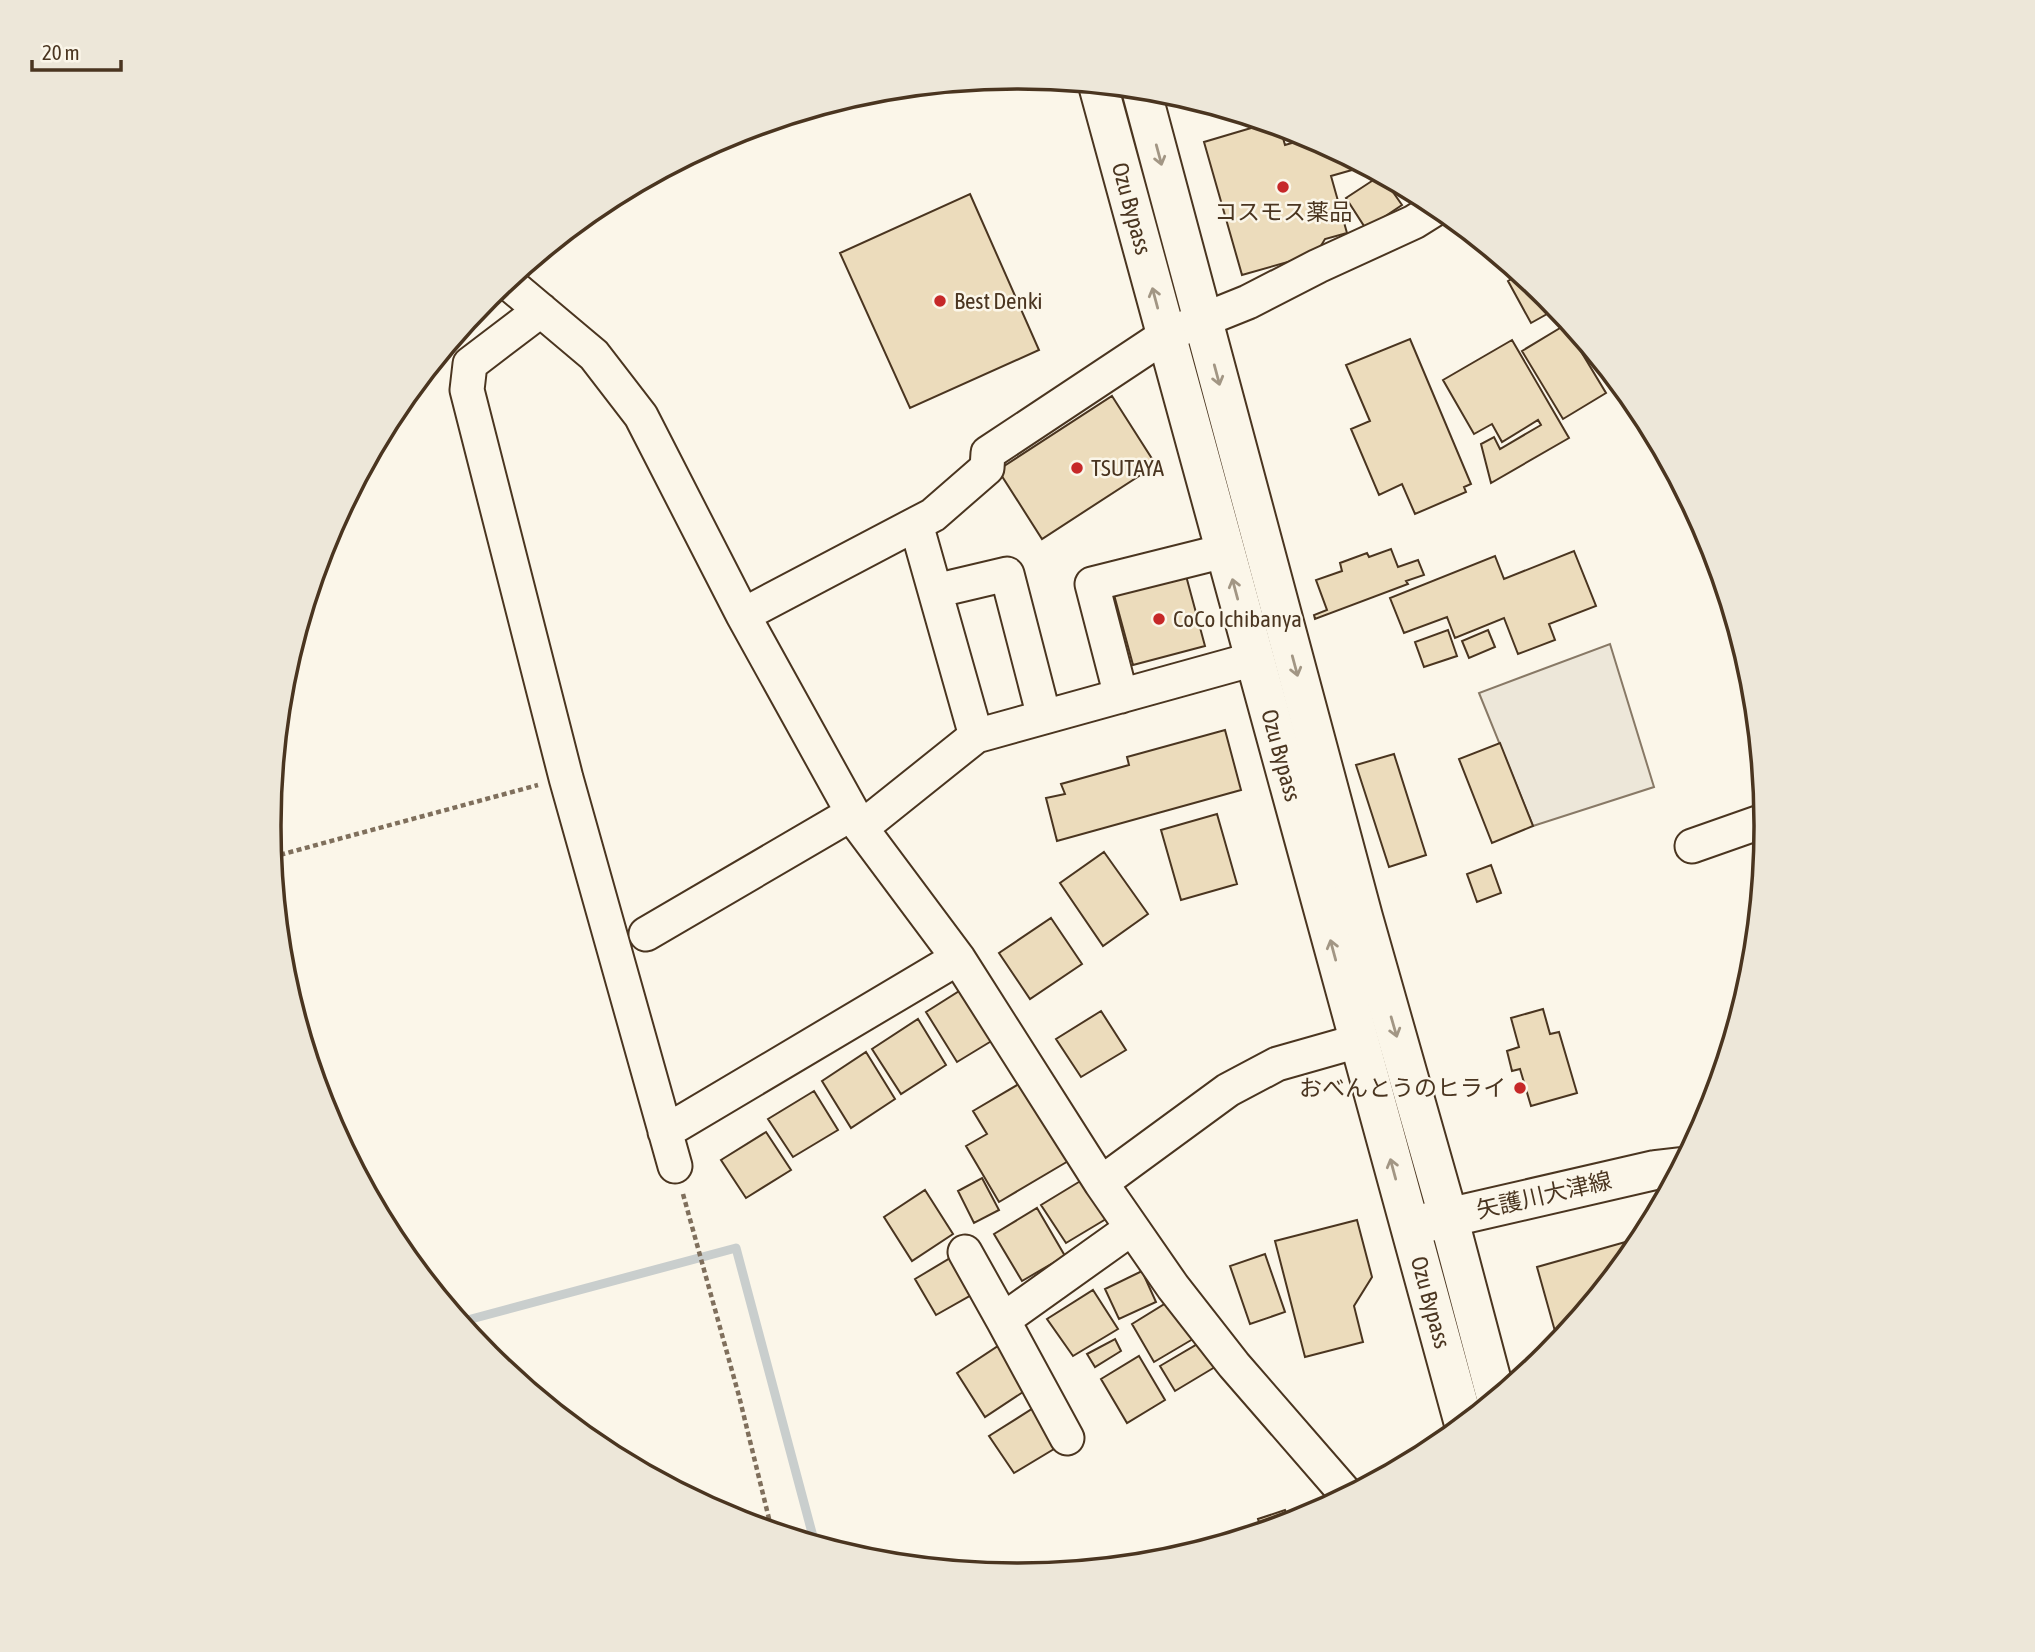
<svg xmlns="http://www.w3.org/2000/svg" width="2035" height="1652" font-family="'Asap Condensed','Noto Sans JP',sans-serif">
<rect width="100%" height="100%" fill="#fbf6e9"/>
<path fill="#ede7d9" stroke="#887966" stroke-width="2" d="M1610,644L1654,787L1533,826L1479,693Z"/>
<g fill="none" stroke-linecap="round" stroke-linejoin="round">
<path stroke="#c9cecd" stroke-width="9" d="M460,1322L736,1248L815,1544"/>
</g>
<path fill="#ecdcbc" stroke="#4a3520" stroke-width="2" d="M1268,123L1272,133L1281,131L1285,145L1309,138L1311,146L1321,143L1349,158L1352,170L1331,176L1347,233L1325,239L1316,254L1242,275L1204,142Z
M1381,175L1402,205L1366,229L1346,198Z
M970,194L1039,350L910,408L840,253Z
M1520,274L1547,297L1556,309L1531,323L1508,281Z
M1565,325L1606,393L1563,419L1522,351Z
M1410,339L1471,484L1464,487L1466,492L1415,514L1402,484L1379,495L1351,429L1370,421L1346,365Z
M1512,340L1569,438L1491,483L1481,444L1494,437L1500,449L1541,425L1538,420L1502,442L1492,424L1474,434L1443,380Z
M1112,396L1156,465L1042,539L998,470Z
M1391,549L1398,567L1418,560L1424,575L1406,581L1408,584L1315,619L1314,615L1327,610L1316,580L1342,571L1340,563L1367,553L1369,557Z
M1574,551L1596,606L1549,624L1555,640L1518,654L1504,618L1455,638L1447,617L1404,633L1390,598L1495,556L1504,579Z
M1185,572L1205,646L1133,665L1113,591Z
M1448,630L1457,656L1424,667L1415,642Z
M1488,630L1495,647L1469,658L1462,641Z
M1225,730L1241,790L1057,841L1046,798L1065,794L1061,784L1129,765L1127,757Z
M1500,743L1533,826L1492,843L1459,759Z
M1394,754L1426,855L1389,867L1356,765Z
M1217,814L1237,884L1181,900L1161,830Z
M1104,852L1148,914L1103,946L1060,883Z
M1491,865L1501,893L1477,902L1467,874Z
M1051,918L1082,964L1030,999L999,953Z
M972,983L1003,1034L957,1062L926,1012Z
M1543,1009L1550,1034L1559,1032L1577,1093L1531,1106L1520,1069L1512,1071L1507,1051L1519,1047L1511,1018Z
M1101,1011L1126,1050L1081,1077L1056,1039Z
M918,1019L946,1065L901,1094L872,1049Z
M866,1052L895,1099L851,1128L822,1081Z
M1024,1081L1070,1160L999,1202L966,1146L987,1134L973,1111Z
M814,1091L838,1130L793,1157L768,1119Z
M766,1132L791,1170L746,1198L721,1160Z
M1087,1177L1111,1216L1066,1243L1041,1205Z
M982,1178L999,1210L974,1223L958,1191Z
M925,1190L953,1234L912,1261L884,1217Z
M1037,1208L1065,1256L1022,1281L994,1234Z
M1357,1220L1372,1277L1354,1306L1363,1342L1305,1357L1275,1241Z
M1636,1239L1638,1245L1558,1342L1537,1267Z
M1265,1254L1285,1312L1250,1324L1230,1266Z
M952,1257L973,1294L936,1315L915,1279Z
M1142,1271L1156,1302L1119,1319L1105,1289Z
M1093,1290L1118,1329L1073,1356L1047,1319Z
M1171,1300L1193,1339L1154,1362L1132,1324Z
M1115,1339L1121,1351L1095,1367L1087,1354Z
M1201,1342L1215,1367L1175,1391L1160,1366Z
M998,1346L1026,1390L985,1417L957,1373Z
M1139,1356L1165,1400L1127,1423L1101,1379Z
M1035,1407L1059,1446L1014,1473L989,1436Z
M1342,1494L1344,1497L1312,1514L1309,1506Z
M1285,1510L1289,1521L1299,1518L1300,1519L1262,1531L1258,1519Z"/>
<g fill="none" stroke-linecap="round" stroke-linejoin="round">
<g stroke="#4a3520" stroke-width="37">
<path id="minor" d="M506,281L594,355L641,416L743,615L861,828L958,958L1101,1183L1173,1287L1234,1365L1347,1495
M541,310L470,364L467,390L566,778L675,1166
M935,591L1007,574L1044,717
M743,615L933,515L987,468L988,453L1166,335L1248,302L1318,266L1414,222L1438,207
M1121,696L1092,584L1224,551
M976,736L1254,659
M861,828L976,736L916,524
M1692,846L1766,820
M646,934L853,813
M665,1132L958,958
M1101,1183L1228,1090L1277,1064L1358,1041
M965,1252L1003,1320
M1067,1438L1003,1320L1132,1228"/>
</g>
<g stroke="#4a3520" stroke-width="42">
<path id="major" d="M1416,1225L1655,1170L1681,1167"/>
</g>
<g stroke="#4a3520" stroke-width="42">
<g id="highway">
<path id="s1" d="M1098,85L1464,1424"/>
<path d="M1141,89L1363,917L1448,1216L1496,1397"/>
</g>
</g>
<path stroke="#7f6f5c" stroke-width="4.5" stroke-dasharray="5 3.5" stroke-linecap="butt" d="M272,857L538,785
M683,1194L739,1396L772,1531"/>
<use href="#minor" stroke="#fbf6e9" stroke-width="33"/>
<use href="#major" stroke="#fbf6e9" stroke-width="38"/>
<use href="#highway" stroke="#fbf6e9" stroke-width="38"/>
</g>
<defs><path id="oneway-shaft" d="M-6 0H5M1.5-3L5.5 0L1.5 3" fill="none" stroke-width="1.6" stroke-linecap="round" stroke-linejoin="round" transform="scale(1.75)"/></defs>
<g stroke="#a29684">
<use href="#oneway-shaft" transform="translate(1159 155) rotate(75)"/>
<use href="#oneway-shaft" transform="translate(1155 298) rotate(-105)"/>
<use href="#oneway-shaft" transform="translate(1217 375) rotate(75)"/>
<use href="#oneway-shaft" transform="translate(1235 589) rotate(-105)"/>
<use href="#oneway-shaft" transform="translate(1295 666) rotate(75)"/>
<use href="#oneway-shaft" transform="translate(1333 950) rotate(-105)"/>
<use href="#oneway-shaft" transform="translate(1394 1027) rotate(74)"/>
<use href="#oneway-shaft" transform="translate(1393 1169) rotate(-105)"/>
</g>
<g fill="#c62828" stroke="#fbf6e9" stroke-width="2.5">
<circle cx="1283" cy="187" r="7"/>
<circle cx="940" cy="301" r="7"/>
<circle cx="1077" cy="468" r="7"/>
<circle cx="1159" cy="619" r="7"/>
<circle cx="1520" cy="1088" r="7"/>
</g>
<g text-anchor="middle" dominant-baseline="central" stroke-width="5" stroke-linejoin="round" paint-order="stroke">
<g font-size="23" fill="#4a3520" stroke="#fbf6e9">
<text stroke="none"><textPath href="#s1" startOffset="128">Ozu Bypass</textPath></text>
<text stroke="none"><textPath href="#s1" startOffset="695">Ozu Bypass</textPath></text>
<text transform="translate(1544 1195) rotate(-13)">矢護川大津線</text>
<text stroke="none"><textPath href="#s1" startOffset="1262">Ozu Bypass</textPath></text>
</g>
<g font-size="23" fill="#4a3520" stroke="#fbf6e9" text-anchor="start">
<text x="1283" y="212" text-anchor="middle">コスモス薬品</text>
<text x="954" y="301">Best Denki</text>
<text x="1091" y="468">TSUTAYA</text>
<text x="1173" y="619">CoCo Ichibanya</text>
<text x="1506" y="1088" text-anchor="end">おべんとうのヒライ</text>
</g>
</g>
<path d="M0 0H2035V1652H0ZM1017 89H1018A736 736 0 0 1 1754 825V827A736 736 0 0 1 1018 1563H1017A736 736 0 0 1 281 827V825A736 736 0 0 1 1017 89Z" fill="#ede7d9" fill-rule="evenodd"/>
<path fill="none" stroke="#4a3520" stroke-width="3.5" d="M1017 89H1018A736 736 0 0 1 1754 825V827A736 736 0 0 1 1018 1563H1017A736 736 0 0 1 281 827V825A736 736 0 0 1 1017 89Z"/>
<path d="M32 60v10h89v-10" fill="none" stroke="#4a3520" stroke-width="3.5"/>
<text x="42" y="60" font-size="21" fill="#4a3520" stroke="#fbf6e9" stroke-width="5" paint-order="stroke">20 m</text>
</svg>
